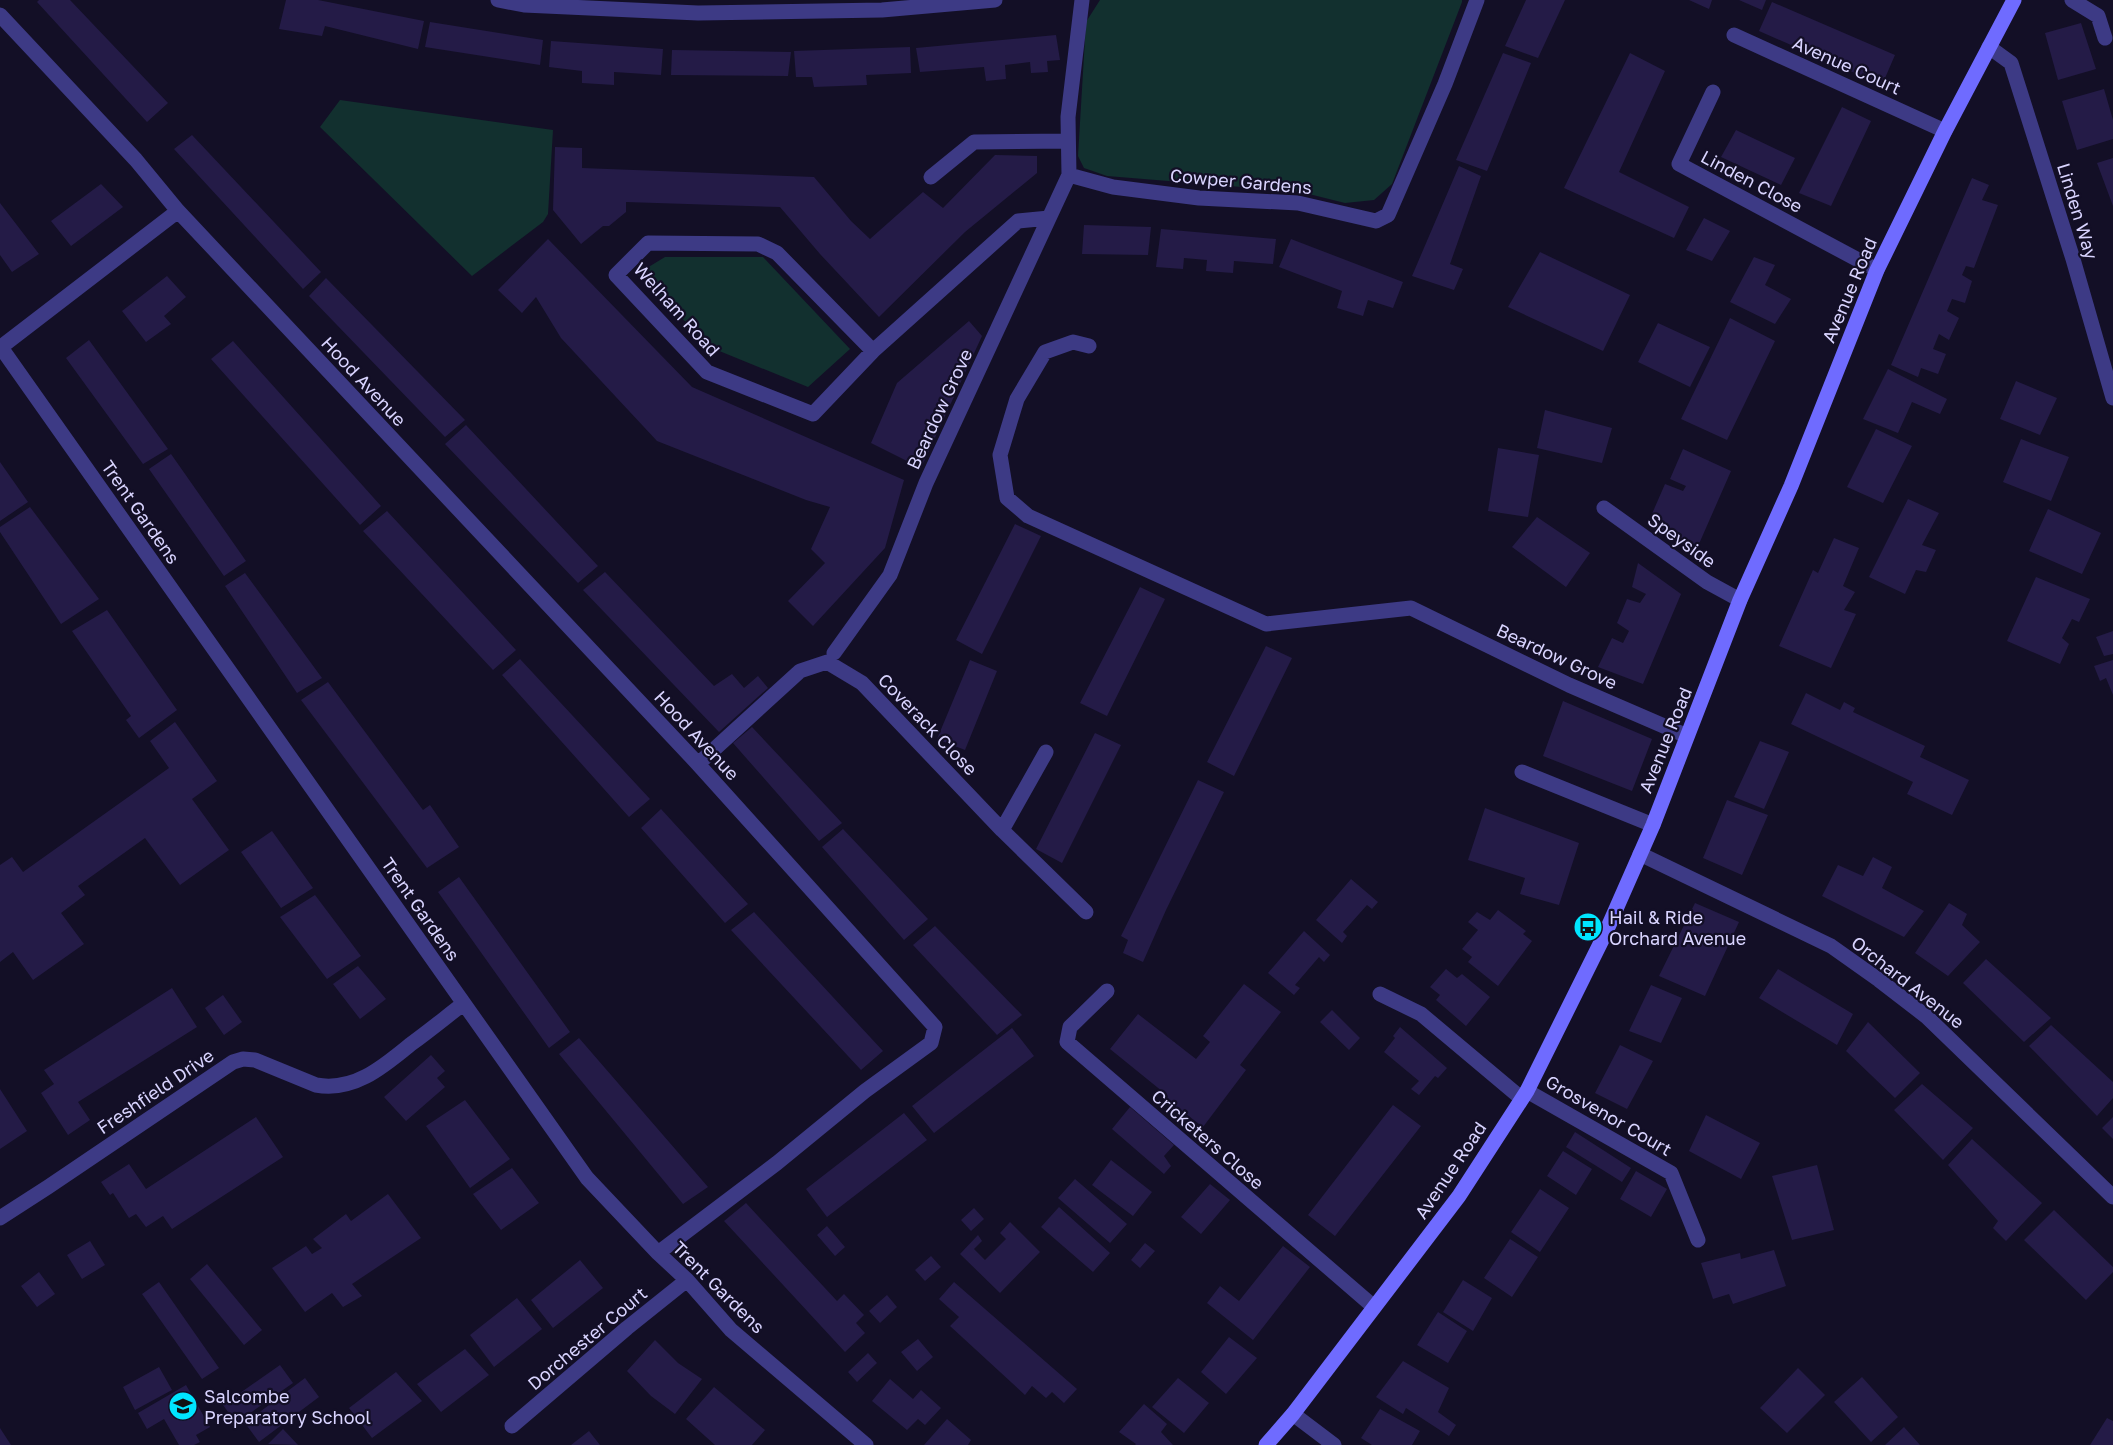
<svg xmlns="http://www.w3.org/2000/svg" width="2113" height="1445" font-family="'Golos Text',sans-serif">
<rect width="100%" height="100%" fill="#130f26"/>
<path fill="#12302f" d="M1100,0H1462V2L1392,184L1374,200L1345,203L1301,192L1107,176L1084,168L1078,156L1086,22Z
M340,100L553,130L548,214L543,222L472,276L320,127Z
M665,257H763L850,349L808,387L712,348L637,274Z"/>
<path fill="#241b47" d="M39,0H70L168,103L147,122L37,2Z
M286,0H318L424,21L418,49L325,26L322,36L279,29Z
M1526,0H1565L1538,58L1505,46Z
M1689,0H1712L1709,9Z
M1739,0H1766L1762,10Z
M1772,2L1895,55L1882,85L1759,31Z
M430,22L543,40L540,65L425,47Z
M2081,23L2096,69L2058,80L2045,33Z
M1056,35L1060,60L1047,61L1048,72L1031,73L1030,62L1005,65L1006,79L986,81L984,67L920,72L916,48Z
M551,41L663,49L661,75L614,72V85L582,83V71L549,67Z
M910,47L911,73L866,75L867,85L814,87L812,77H796L794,51Z
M672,50L791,52L788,76L671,75Z
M1503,53L1531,63L1487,171L1456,160Z
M1630,53L1665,71L1619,172L1689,207L1674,238L1564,188Z
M2104,89L2113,120V139L2077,150L2062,101Z
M1842,107L1871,121L1831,206L1799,193Z
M1736,130L1795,158L1781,185L1721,157Z
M192,135L321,272L303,289L174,149Z
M555,147L582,148V168L814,177L851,221L870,239L923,192L943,208L995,155L1037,156V173L965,232L879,317L820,254L780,207L626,202V212L609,226H603L581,244L553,210Z
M2113,158V206L2097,163Z
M1459,166L1481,176L1450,264L1463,269L1454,290L1412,276Z
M1972,178L1989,185L1982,200L1998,205L1974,268L1966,266L1962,275L1972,281L1965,303L1952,299L1947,311L1959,318L1949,340L1939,334L1933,349L1946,354L1938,374L1921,368L1918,377L1891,365Z
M101,184L123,207L71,246L51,221Z
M0,203L39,254L12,272L0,255Z
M1704,218L1730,231L1712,261L1686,250Z
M1084,225L1151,227L1148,255L1082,254Z
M1161,229L1276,239L1273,264L1234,261L1233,273L1206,271L1207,260L1184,258L1183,269L1156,267Z
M548,239L692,387L904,480L885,548L813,626L788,601L825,563L811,549L830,507L806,500L657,441L561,338L536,297L522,313L498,290Z
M1291,239L1403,282L1393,308L1368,300L1363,316L1337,308L1342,291L1279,267Z
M1540,252L1630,295L1603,351L1508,307Z
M1754,257L1775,265L1765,285L1791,299L1775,324L1730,302Z
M167,276L186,297L164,316L171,324L146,342L122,311Z
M326,278L465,420L445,437L309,296Z
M1730,318L1775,341L1727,440L1681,419Z
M969,321L982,336L921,468L871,443L897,383Z
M1658,323L1710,347L1690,387L1638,362Z
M89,340L168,449L143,464L66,358Z
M233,341L381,506L360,525L211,359Z
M1888,369L1947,399L1940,414L1912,402L1898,433L1863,419Z
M2016,381L2057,398L2040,435L2000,419Z
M1545,410L1612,428L1602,463L1537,448Z
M466,425L598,566L578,583L445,444Z
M1876,429L1912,446L1883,503L1847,487Z
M2021,439L2069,457L2051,501L2003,482Z
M1498,448L1539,455L1528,517L1488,511Z
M1683,449L1731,471L1695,553L1648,523L1665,484L1683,491L1686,486L1670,479Z
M171,454L246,561L224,576L149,469Z
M0,462L28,502L0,521Z
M1908,499L1939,513L1922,545L1936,550L1926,572L1916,570L1905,594L1869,577Z
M30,507L99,599L61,624L0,532V527Z
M2048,509L2101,533L2082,574L2029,551Z
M387,511L516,650L493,670L363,531Z
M1537,517L1590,553L1566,587L1512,547Z
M1015,524L1041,536L982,654L956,640Z
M1834,538L1859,548L1843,586L1855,592L1844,610L1856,614L1831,668L1779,646L1813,570L1818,573Z
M1638,563L1681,594L1643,684L1598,667L1612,638L1623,643L1629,631L1617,623L1627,599L1640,603L1646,594L1632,587Z
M605,572L714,686L732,674L744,688L758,676L768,688L719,732L583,590Z
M245,573L322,678L297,693L225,586Z
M2036,577L2090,599L2079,622L2072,619L2062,638L2069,644L2060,664L2007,641Z
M1140,587L1165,599L1107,716L1080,703Z
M107,610L177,710L139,738L126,720L131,716L72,631Z
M2113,631V654L2104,656L2096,637Z
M1266,646L1292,658L1234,776L1207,762Z
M520,659L650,799L629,817L502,675Z
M970,660L997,671L965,750L937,739Z
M2113,660V695L2106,678L2100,681L2094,666Z
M328,682L423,810L430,805L459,847L427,868L301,700Z
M1806,693L1840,710L1844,702L1855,708L1853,712L1925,746L1920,757L1969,780L1952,815L1907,794L1913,782L1791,724Z
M1563,701L1652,739L1632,791L1543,756Z
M175,722L217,781L192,799L229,850L180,885L145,838L78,886L85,895L61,913L84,944L33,980L13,952L0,962V865L12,857L23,872L169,768L150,741Z
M752,727L842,823L819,841L733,743Z
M1095,733L1121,745L1062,863L1036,849Z
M1760,741L1789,752L1764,809L1734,797Z
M1198,780L1224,792L1166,910L1143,962L1123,953L1128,940L1121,936Z
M1727,800L1768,815L1742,875L1703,858Z
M1485,808L1579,843L1559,905L1520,894L1525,878L1468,860Z
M661,809L748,904L725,923L641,828Z
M843,829L928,919L904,940L822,847Z
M272,831L313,888L281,908L241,852Z
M1873,857L1892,867L1882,888L1924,911L1904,937L1822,896L1838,865L1863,876Z
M459,877L570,1032L549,1048L438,892Z
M1351,879L1378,902L1372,909L1367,905L1343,932L1347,936L1342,943L1316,920Z
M315,895L361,956L327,979L280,917Z
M1695,903L1739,922L1705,996L1659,976Z
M1949,903L1967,914L1962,925L1980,942L1948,976L1915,953Z
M1498,910L1526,931L1523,934L1532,941L1498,986L1468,962L1472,957L1462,949L1478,930L1468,922L1477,912L1490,920Z
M754,912L883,1051L861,1070L731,930Z
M935,926L1022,1015L997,1035L913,945Z
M1304,931L1330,955L1324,962L1319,957L1295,985L1300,988L1294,995L1268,973Z
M1986,959L2051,1018L2024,1042L1963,983Z
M358,966L386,999L360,1019L333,984Z
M1446,969L1457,978L1462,974L1490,997L1466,1026L1436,1000L1440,995L1430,987Z
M1778,969L1853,1014L1837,1045L1759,998Z
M1244,984L1281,1012L1240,1065L1246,1070L1203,1127L1166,1099L1168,1096L1110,1049L1138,1014L1196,1059L1210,1042L1203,1036Z
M1651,985L1682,998L1661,1043L1629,1031Z
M172,988L197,1027L78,1102L90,1120L68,1135L41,1093L54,1084L44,1070Z
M223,995L242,1022L224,1035L205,1008Z
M1332,1010L1360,1038L1349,1050L1320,1022Z
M1868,1022L1920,1073L1895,1098L1846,1051Z
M2051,1025L2113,1082V1098L2097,1116L2029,1046Z
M1400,1027L1447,1068L1438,1078L1435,1076L1419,1095L1411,1089L1419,1081L1384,1052L1395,1038L1393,1036Z
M1012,1028L1034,1056L934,1133L912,1106Z
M579,1038L708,1187L683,1204L559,1054Z
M1620,1045L1653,1061L1627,1109L1595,1093Z
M431,1055L445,1071L437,1078L445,1087L406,1121L384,1097Z
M1922,1084L1973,1128L1943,1160L1894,1110Z
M0,1089L27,1131L0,1149Z
M465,1100L510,1159L470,1188L426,1126Z
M1393,1105L1421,1126L1335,1236L1308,1215Z
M1130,1107L1174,1145L1164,1156L1171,1166L1164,1174L1112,1129Z
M904,1113L927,1140L827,1217L806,1189Z
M1706,1115L1760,1143L1741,1179L1689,1151Z
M256,1117L283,1157L172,1229L163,1216L146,1227L136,1214L129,1218L113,1193L110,1195L101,1182L129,1164L146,1189Z
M2113,1117V1139L2102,1128Z
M1575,1132L1631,1168L1622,1182L1566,1147Z
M1972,1139L2042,1203L2006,1241L1993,1228L1998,1221L1948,1165Z
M1563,1151L1592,1169L1576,1195L1547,1176Z
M1111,1160L1152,1192L1133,1216L1092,1185Z
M1817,1165L1834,1230L1792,1240L1772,1176Z
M512,1168L539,1203L501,1230L473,1194Z
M1636,1171L1667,1189L1651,1217L1620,1199Z
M1075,1179L1127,1224L1110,1243L1058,1198Z
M1210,1184L1230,1200L1201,1234L1181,1217Z
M1540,1189L1569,1208L1540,1252L1511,1232Z
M388,1194L421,1238L352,1284L362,1296L343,1307L332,1293L305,1312L272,1268L306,1246L312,1254L322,1248L313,1239L346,1214L351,1221Z
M746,1203L837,1301L844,1294L864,1315L856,1323L865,1333L845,1352L724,1221Z
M1059,1207L1110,1253L1093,1272L1041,1227Z
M974,1208L984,1219L971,1231L961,1220Z
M2054,1210L2113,1267V1272L2086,1300L2024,1240Z
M1010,1222L1040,1252L1000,1293L960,1254L978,1235L982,1241L974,1249L985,1260L1006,1239L1000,1233Z
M827,1226L845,1247L835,1256L817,1235Z
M1510,1239L1538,1257L1512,1297L1484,1278Z
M90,1241L105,1265L82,1279L67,1255Z
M1145,1243L1155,1251L1140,1268L1131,1260Z
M1283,1246L1310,1267L1253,1340L1207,1303L1220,1286L1239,1301Z
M1774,1250L1786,1286L1733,1304L1729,1294L1713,1299L1701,1263L1740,1253L1741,1259Z
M931,1256L941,1267L925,1281L915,1270Z
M580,1260L603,1288L553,1328L531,1300Z
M207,1264L262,1330L244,1345L190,1279Z
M39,1272L55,1294L37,1307L21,1286Z
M1463,1280L1492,1298L1473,1331L1443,1312Z
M159,1282L219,1368L202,1379L142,1294Z
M954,1282L1077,1389L1064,1403L1052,1392L1046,1398L1032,1386L1025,1395L950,1326L959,1317L939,1299Z
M887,1295L897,1307L880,1323L869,1311Z
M517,1298L542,1329L494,1367L470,1335Z
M1438,1312L1467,1331L1448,1363L1417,1345Z
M1229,1337L1257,1358L1226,1394L1201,1372Z
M918,1339L933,1357L917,1371L901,1352Z
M655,1340L678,1363L702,1379L675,1414L651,1396L627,1371Z
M465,1349L489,1375L441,1412L417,1384Z
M868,1353L877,1363L857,1382L848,1372Z
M1403,1361L1449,1388L1438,1412L1456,1425L1449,1436L1406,1408L1403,1414L1376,1397Z
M280,1365L293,1383L236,1423L223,1405Z
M159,1367L172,1390L135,1410L123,1387Z
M1798,1368L1825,1395L1787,1433L1760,1408Z
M396,1372L422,1401L372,1438L349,1408Z
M1862,1377L1898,1417L1871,1442L1834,1402Z
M305,1378L319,1397L259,1442L245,1423Z
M1178,1378L1209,1403L1184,1433L1152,1407Z
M890,1379L913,1399L921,1390L941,1408L925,1425L918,1419L907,1430L872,1401Z
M186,1385L210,1427L196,1435L200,1442L194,1445H179L164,1419L147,1429L138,1413Z
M714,1387L765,1430L752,1445H715L686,1419Z
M1144,1404L1167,1424L1161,1432L1173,1445H1135L1136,1444L1119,1432Z
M1380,1409L1420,1431L1412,1445H1372L1361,1438Z
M2107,1418L2113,1421V1445H2090Z
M947,1419L971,1440L968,1445H924Z
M1904,1427L1920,1445H1885Z
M0,1428L11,1445H0Z
M283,1429L298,1445L268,1444Z
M589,1431L600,1445H571Z"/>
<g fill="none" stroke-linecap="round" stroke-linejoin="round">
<path stroke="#3d3a85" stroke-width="15" d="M498,0L524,5L698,13L882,10L995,0
M1082,0L1068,117L1069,175L1113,187L1199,198L1298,203L1376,221L1388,215L1445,84L1477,0
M2072,0L2098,16L2105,38
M0,15L136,160L178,211L698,764L935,1027L931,1043L865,1091L777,1163L658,1253
M1734,35L1945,131
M1989,47L2011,63L2073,259L2113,398
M1713,92L1679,164L1877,270
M931,177L974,142L1068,141
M0,346L587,1178L658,1253L687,1280L731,1330L866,1445
M1089,346L1073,342L1045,352L1017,399L1000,455L1007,498L1028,516L1266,624L1411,608L1569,685L1687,736
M1,347L178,211
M873,351L777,253L758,244L648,243L616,275L707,372L813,414L873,351L1018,221L1049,218
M1604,508L1707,582L1740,600
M834,653L890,575L926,483L1069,175
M698,764L800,671L827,662L862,683L1002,830L1086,912
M1522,772L1653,825
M1002,830L1046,752
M1640,854L1831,946L1879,980L1927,1017L2113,1197
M1107,991L1070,1027L1067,1042L1374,1307
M1380,994L1421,1014L1521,1098
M1527,1091L1671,1173L1698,1240
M0,1218L48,1187L233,1062L243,1059L255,1060L316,1085C354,1092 383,1067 411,1044C429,1031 446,1017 463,1004
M1293,1414L1334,1445
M512,1426L627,1328L687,1280"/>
<path stroke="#6f6bff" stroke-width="15" d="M1266,1445L1293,1414L1459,1196L1527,1091L1605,934L1653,825L1740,600L1791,486L1877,270L1945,131L2014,0"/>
</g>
<defs>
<g id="bus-disc" transform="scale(1.5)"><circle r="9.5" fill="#00e5ff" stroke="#130f26"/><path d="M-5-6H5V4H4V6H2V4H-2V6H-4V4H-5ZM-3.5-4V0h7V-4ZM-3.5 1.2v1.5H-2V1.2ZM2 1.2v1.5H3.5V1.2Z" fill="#111"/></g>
<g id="school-disc" transform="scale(1.5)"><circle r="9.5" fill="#00e5ff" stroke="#130f26"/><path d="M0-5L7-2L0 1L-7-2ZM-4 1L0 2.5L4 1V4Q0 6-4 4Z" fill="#111"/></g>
</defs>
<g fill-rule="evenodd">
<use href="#bus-disc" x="1588" y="927"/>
<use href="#school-disc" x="183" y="1406"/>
</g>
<g text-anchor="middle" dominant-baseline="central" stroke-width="4.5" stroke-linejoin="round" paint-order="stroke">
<g font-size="18" fill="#d9d4ff" stroke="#130f26">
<text transform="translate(1847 65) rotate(24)">Avenue Court</text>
<text transform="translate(1241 181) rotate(5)">Cowper Gardens</text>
<text transform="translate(1752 181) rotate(28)">Linden Close</text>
<text transform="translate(2078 211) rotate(73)">Linden Way</text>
<text transform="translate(1849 290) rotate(-67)">Avenue Road</text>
<text transform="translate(677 309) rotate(48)">Welham Road</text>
<text transform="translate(364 381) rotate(47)">Hood Avenue</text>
<text transform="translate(939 409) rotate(-65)">Beardow Grove</text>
<text transform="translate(141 512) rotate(55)">Trent Gardens</text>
<text transform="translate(1682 540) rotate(36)">Speyside</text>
<text transform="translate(1557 656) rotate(25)">Beardow Grove</text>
<text transform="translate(928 724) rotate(46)">Coverack Close</text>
<text transform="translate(697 735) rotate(47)">Hood Avenue</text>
<text transform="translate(1665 740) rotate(-68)">Avenue Road</text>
<text transform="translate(421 909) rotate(55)">Trent Gardens</text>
<text transform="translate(1908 982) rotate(38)">Orchard Avenue</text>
<text transform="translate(155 1091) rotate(-34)">Freshfield Drive</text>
<text transform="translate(1609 1115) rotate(30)">Grosvenor Court</text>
<text transform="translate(1208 1139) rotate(41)">Cricketers Close</text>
<text transform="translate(1450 1170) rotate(-56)">Avenue Road</text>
<text transform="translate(719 1287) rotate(45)">Trent Gardens</text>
<text transform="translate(587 1338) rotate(-40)">Dorchester Court</text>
</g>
<g font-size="18" fill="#d9d4ff" stroke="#130f26" text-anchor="start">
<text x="1609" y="917">Hail &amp; Ride<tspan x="1609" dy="21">Orchard Avenue</tspan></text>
<text x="204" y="1396">Salcombe<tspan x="204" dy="21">Preparatory School</tspan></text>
</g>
</g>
</svg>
